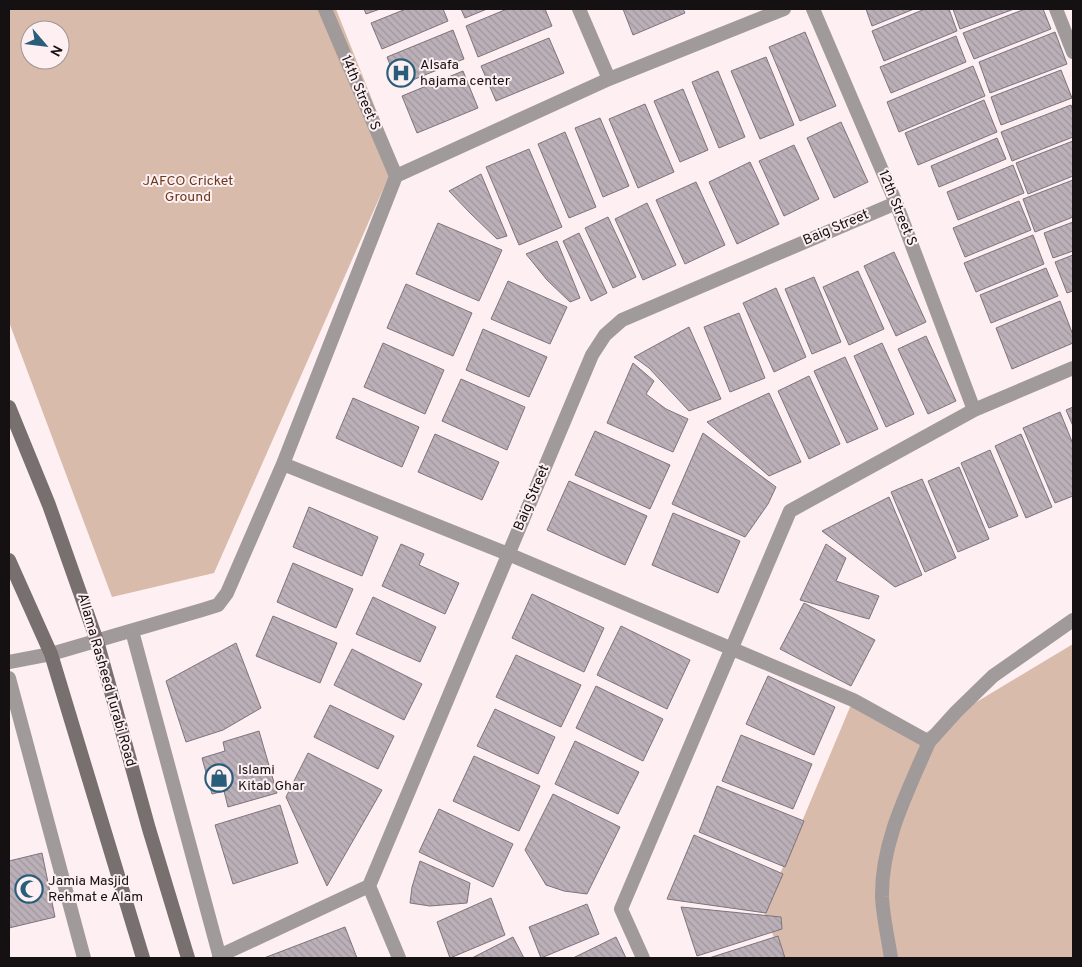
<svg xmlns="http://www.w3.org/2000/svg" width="1082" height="967" font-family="Overpass,sans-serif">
<defs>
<pattern id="building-back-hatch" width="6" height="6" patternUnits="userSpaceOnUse" patternTransform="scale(1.25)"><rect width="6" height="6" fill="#bbb0b8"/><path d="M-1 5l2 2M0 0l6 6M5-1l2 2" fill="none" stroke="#a0969d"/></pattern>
</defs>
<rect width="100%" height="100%" fill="#fdeff2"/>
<path fill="#d8bbaa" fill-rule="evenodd" d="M9,9H336L396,160L214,573L112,597L9,322ZM30,30H60V60H30Z
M1073,644V958H782L764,912L853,700L920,736Z"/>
<path fill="url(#building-back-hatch)" stroke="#7e747b" d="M364,9H380L366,14Z
M406,9H443L448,21L382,49L371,23Z
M461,9H487L465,18Z
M507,9H545L552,26L478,57L466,26Z
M623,9H683L685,13L633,35Z
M866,9H914L872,26Z
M925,9H949L957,31L884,61L872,31Z
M953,9H1014L960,29Z
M1025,9H1043L1051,29L974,59L963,33Z
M453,30L464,59L398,86L387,57Z
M805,32L836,106L800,121L769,47Z
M1055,32L1067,64L990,93L979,62Z
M956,36L966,62L891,93L880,67Z
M549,38L564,73L496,101L481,66Z
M766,57L794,125L760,139L731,71Z
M973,66L985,96L899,132L887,102Z
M1061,70L1072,98L1001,125L991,97Z
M463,71L478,108L417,133L402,96Z
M718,71L745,137L719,148L692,82Z
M683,89L708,150L680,162L654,101Z
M984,100L997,132L918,165L905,133Z
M645,104L674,172L638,188L609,119Z
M1071,105L1073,111V137L1012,161L1001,132Z
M600,118L629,186L603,197L575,128Z
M841,122L868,182L834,198L807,138Z
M565,132L596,207L569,218L538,144Z
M997,138L1006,159L939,187L931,166Z
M1073,141V176L1028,194L1016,163Z
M794,145L819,199L784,216L759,161Z
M529,149L562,227L519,245L486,167Z
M750,162L779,224L737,244L709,182Z
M1013,165L1024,193L958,220L947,192Z
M481,174L507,236L497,239L470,213L449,191Z
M1073,180V217L1035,232L1023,199Z
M696,182L725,245L685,264L656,200Z
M1019,201L1031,230L965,257L953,228Z
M647,203L676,265L643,280L615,219Z
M608,217L636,277L613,288L585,228Z
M1073,222V251L1053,258L1044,233Z
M438,223L502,250L479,301L416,274Z
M579,233L607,293L591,301L563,241Z
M1033,235L1044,264L976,292L964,263Z
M557,241L580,298L570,302L547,280L526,254Z
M894,252L926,322L896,336L864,266Z
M1073,255V291L1067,293L1055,262Z
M1046,268L1058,296L991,323L980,295Z
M858,271L884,329L849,345L823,287Z
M814,277L841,342L812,354L785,289Z
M508,281L567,307L550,344L491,319Z
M406,284L472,313L453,356L387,328Z
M776,288L806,357L774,372L743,303Z
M1060,301L1073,335V343L1012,369L996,328Z
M739,313L765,378L730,392L704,327Z
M689,327L721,399L689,411L649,368L634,357Z
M483,329L547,357L529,397L466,370Z
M926,336L956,401L928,414L898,349Z
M383,343L444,370L425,414L364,387Z
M882,343L914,414L886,427L854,356Z
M845,357L878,429L847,443L814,371Z
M633,363L654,381L646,394L666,409L688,419L673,452L607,423Z
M809,376L840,444L809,459L778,391Z
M461,379L525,407L507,450L442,421Z
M769,393L801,462L769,476L707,422Z
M353,398L419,427L402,467L336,438Z
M1073,407V426L1066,410Z
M1060,412L1073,444V496L1055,503L1023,428Z
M595,431L670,465L650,509L575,475Z
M703,433L776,487L768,504L745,537L672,504Z
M435,434L499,462L482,500L418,472Z
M1021,434L1052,507L1026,518L995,446Z
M990,450L1018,516L989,528L961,463Z
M959,467L989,539L958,552L928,481Z
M922,479L956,558L925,572L891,492Z
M569,481L647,516L625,565L547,530Z
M889,497L922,575L895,587L822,531Z
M309,507L378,537L362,576L293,547Z
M673,513L740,541L718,593L652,565Z
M401,544L424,554L419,565L459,583L445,614L382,586Z
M826,544L846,558L836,581L879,596L869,619L800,600Z
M293,563L353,589L336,628L277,602Z
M532,594L604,628L584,672L512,638Z
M373,597L436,627L420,662L356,634Z
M804,603L875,640L851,686L780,649Z
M273,616L337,643L320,683L256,656Z
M621,626L690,660L667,709L597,675Z
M236,643L261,708L223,730L186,742L166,681Z
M352,649L422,684L404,720L334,685Z
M516,655L581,685L561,727L496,697Z
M768,676L835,707L814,755L746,724Z
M596,686L663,719L643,761L576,728Z
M330,705L394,736L378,769L314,737Z
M495,709L555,737L538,774L477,746Z
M259,731L277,793L228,807L224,791L212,794L202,758L225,751L223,742Z
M741,735L812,764L793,809L722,781Z
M575,741L639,772L618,814L555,784Z
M308,753L382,790L327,886L286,797Z
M474,756L540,786L519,831L453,801Z
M717,786L804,821L785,867L699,832Z
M553,794L620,827L587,894L564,891L546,885L525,850Z
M280,805L298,863L233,884L215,825Z
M439,809L513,844L493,887L419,852Z
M694,835L783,874L766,913L667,899Z
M42,853L55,917L9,928V861Z
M420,861L470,883L467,903L430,906L410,903L412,887Z
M491,898L505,935L450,958L437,922Z
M587,904L599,934L541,958L529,927Z
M681,907L781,917L782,929L697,956Z
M345,927L357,958H264Z
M778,936L785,958H709Z
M513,937L524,958H472Z
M616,937L626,958H573Z"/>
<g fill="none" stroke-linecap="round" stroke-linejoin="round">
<path stroke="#a09b9a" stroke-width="14" d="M325,9L396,176
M579,9L609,79
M813,9L896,203L974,410
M1056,9L1073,52
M283,464L508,554L853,700L929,742L956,712L993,676L1073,620
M132,631L220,958
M9,662L51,654L202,610L218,605L227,593L283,464L396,176L609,79L784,9
M9,678L84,958
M219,956L369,886
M399,958L369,886L592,355L605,335L622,320L896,203
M643,958L621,909L790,511L974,410L1073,368
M891,958C888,938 883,917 882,897C881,842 908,791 929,742"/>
<path stroke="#78706f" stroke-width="14" d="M9,407L49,505L97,641L149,829L188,958
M9,560L51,654L143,958"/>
</g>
<defs>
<g id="hospital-ring" transform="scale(1.4375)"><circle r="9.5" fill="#fdeff2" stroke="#295e7a" stroke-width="1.5"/><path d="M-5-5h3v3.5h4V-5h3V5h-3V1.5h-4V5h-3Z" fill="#295e7a"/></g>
<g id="shop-ring" transform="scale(1.4375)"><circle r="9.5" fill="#fdeff2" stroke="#295e7a" stroke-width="1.5"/><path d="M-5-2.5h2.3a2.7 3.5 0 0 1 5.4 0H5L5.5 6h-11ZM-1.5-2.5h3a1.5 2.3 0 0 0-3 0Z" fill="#295e7a"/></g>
<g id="mosque-ring" transform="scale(1.4375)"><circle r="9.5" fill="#fdeff2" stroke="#295e7a" stroke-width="1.5"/><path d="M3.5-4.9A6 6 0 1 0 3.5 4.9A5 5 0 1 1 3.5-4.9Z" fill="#295e7a"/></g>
</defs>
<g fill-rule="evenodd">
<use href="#hospital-ring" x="401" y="73"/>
<use href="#shop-ring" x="219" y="778"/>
<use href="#mosque-ring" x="29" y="889"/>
</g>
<g text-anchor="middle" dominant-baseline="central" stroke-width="4" stroke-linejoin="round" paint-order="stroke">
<g font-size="14" fill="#151011" stroke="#fdeff2" text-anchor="start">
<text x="420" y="65">Alsafa<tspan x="420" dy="16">hajama center</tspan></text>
<text x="238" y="770">Islami<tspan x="238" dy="16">Kitab Ghar</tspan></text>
<text x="48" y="881">Jamia Masjid<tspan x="48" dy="16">Rehmat e Alam</tspan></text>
</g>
<g font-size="14" fill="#151011" stroke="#fdeff2">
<text transform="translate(360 93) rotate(67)">14th Street S</text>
<text transform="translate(897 208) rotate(68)">12th Street S</text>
<text transform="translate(836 228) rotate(-23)">Baig Street</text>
<text transform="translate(532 498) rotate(-67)">Baig Street</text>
<text transform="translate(106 680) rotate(74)">Allama Rasheed Turabi Road</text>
</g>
<g font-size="14" fill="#6a3a1b" stroke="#fdeff2">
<text x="188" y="181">JAFCO Cricket<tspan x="188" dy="16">Ground</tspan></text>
</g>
</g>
<rect width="1082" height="967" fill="none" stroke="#151011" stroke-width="20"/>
<g transform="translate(45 45) rotate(118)"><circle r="24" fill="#fdeff2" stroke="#a09698"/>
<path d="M0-4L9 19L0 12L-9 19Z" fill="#295e7a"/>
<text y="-8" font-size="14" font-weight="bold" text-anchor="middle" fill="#151011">N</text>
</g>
</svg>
